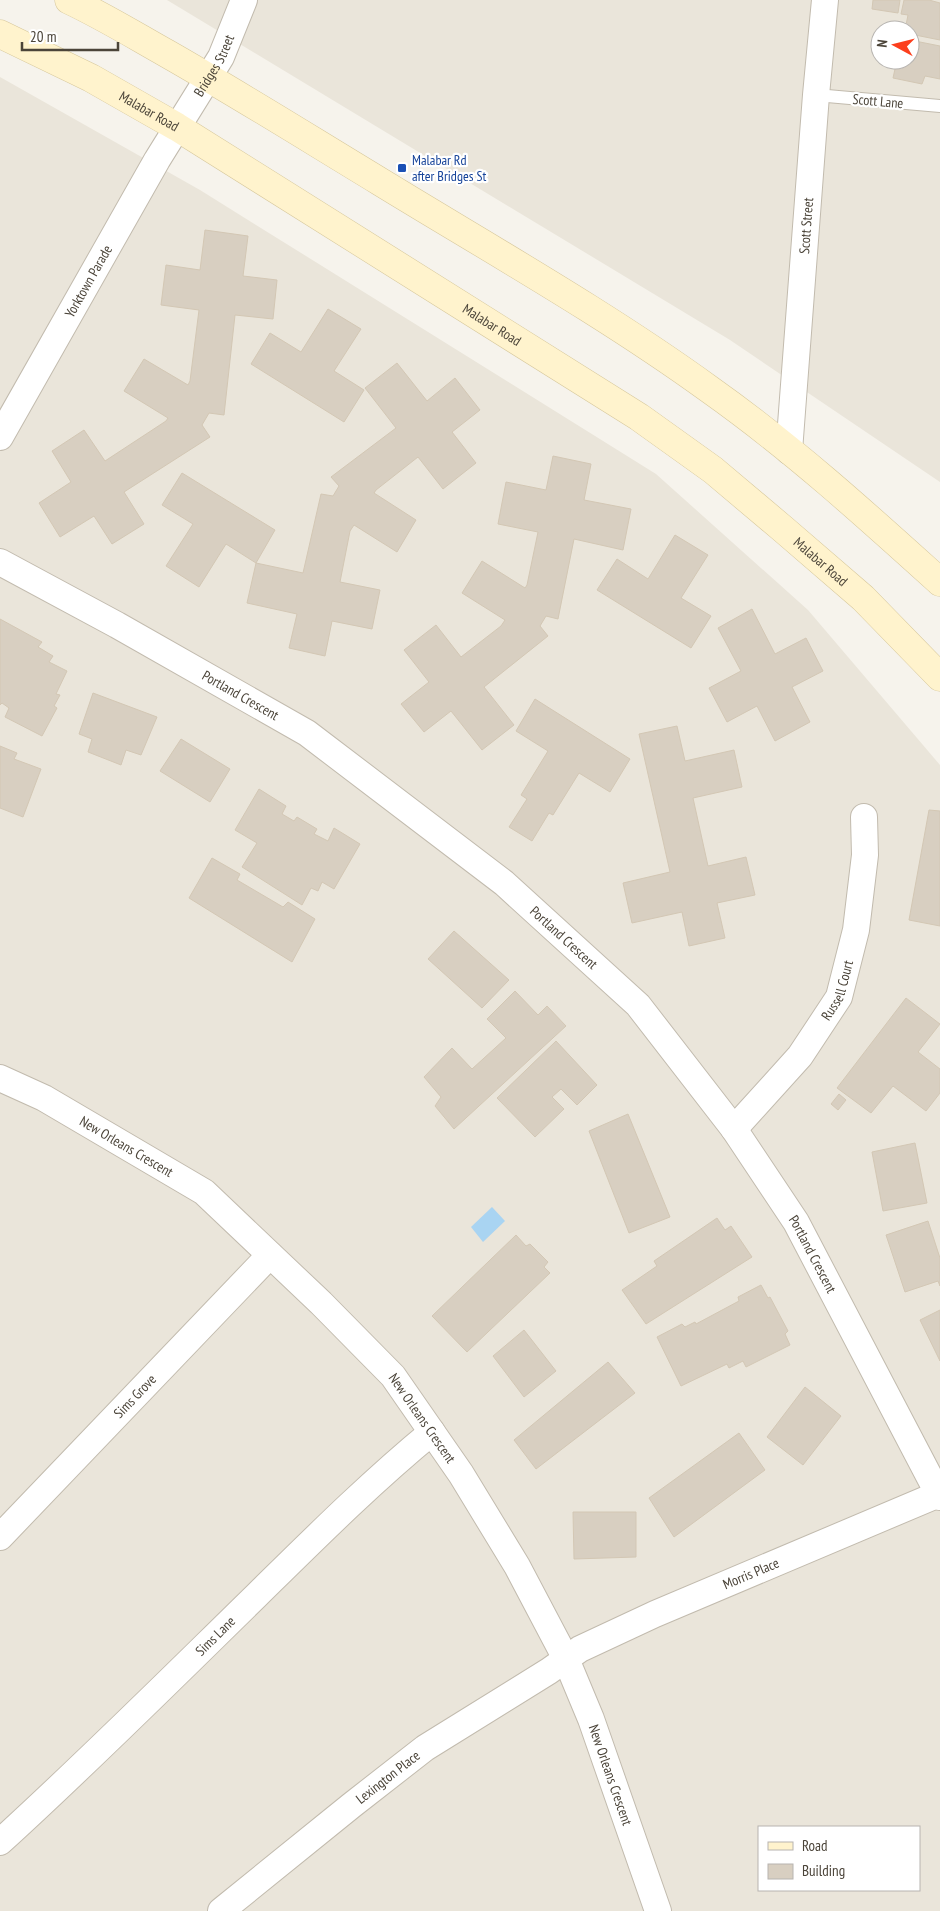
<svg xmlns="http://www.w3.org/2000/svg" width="940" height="1911" font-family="'PT Sans Narrow',sans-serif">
<rect width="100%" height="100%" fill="#f6f3ec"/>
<path fill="#eae5da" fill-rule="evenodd" d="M167,0H940V482L730,340ZM880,30H910V60H880Z
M0,77L200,190L656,474L808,610L940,765V1911H0ZM759,1827H919V1890H759Z"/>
<path fill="#a9d4f2" d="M492,1207L505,1221L483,1242L471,1227Z"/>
<path fill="#d8cfc1" stroke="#d3c7b4" d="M873,0H900L898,13L872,9Z
M904,0H929L940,3V40L910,34V30H905L908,15L901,14Z
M910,40L940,46V79L925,76L922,84L893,78L897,60H910Z
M205,230L248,236L243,276L277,280L273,319L235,315L224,415L209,413L202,425L210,437L124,492L144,524L112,544L94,516L60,537L39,503L71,482L52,451L84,430L105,461L166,421L168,418L124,391L144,359L188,385L190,381L199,310L161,305L166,265L200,270Z
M328,309L361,329L334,371L364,390L344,422L251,364L270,333L301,352Z
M397,363L427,401L455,378L480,410L452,432L476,463L443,489L418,457L376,490L374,493L416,520L397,552L354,525L350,531L340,582L380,590L372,629L332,621L325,656L289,648L297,614L247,603L256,563L303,573L321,494L333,496L339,486L331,477L396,428L365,388Z
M553,456L591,464L584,500L631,509L623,550L574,539L558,619L546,616L540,626L548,636L484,687L514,725L482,750L451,711L424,732L401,704L429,682L404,650L436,625L461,657L501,626L505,620L462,593L482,561L525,588L527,585L538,532L498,524L506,482L546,490Z
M182,473L275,530L256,563L226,544L199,587L166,566L193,524L162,505Z
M675,535L708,555L681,598L711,616L691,648L597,590L617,559L648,579Z
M752,609L775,654L806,638L823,671L792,687L810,722L775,741L757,706L727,722L709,688L741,671L718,628Z
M0,619L42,642L38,647L53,656L49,662L67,671L56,694L60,695L54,706L57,708L42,736L5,717L9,708L2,703L0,705Z
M93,693L157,717L141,755L126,750L121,765L88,752L92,739L79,734Z
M535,699L630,759L610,792L579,773L553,815L549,813L532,841L509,827L527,799L521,795L548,751L516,731Z
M677,726L685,761L734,750L742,787L693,798L708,866L746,857L755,895L717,903L725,938L689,946L682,912L632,923L623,883L670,872L639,734Z
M181,739L230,769L210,802L160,771Z
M0,746L17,753L14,759L41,769L23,817L0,808Z
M259,789L286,806L282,814L294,821L297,817L317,829L314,834L328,841L334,828L360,844L334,889L322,882L318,891L311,888L302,905L242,867L257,843L235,830Z
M929,810L940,811V926L909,920Z
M212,858L240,874L237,880L283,907L288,902L315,919L292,962L189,898Z
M454,931L509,980L482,1008L428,959Z
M515,991L538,1015L547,1006L566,1026L454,1129L435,1106L441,1097L424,1077L452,1048L472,1069L506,1038L487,1019Z
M906,998L940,1024L918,1052L940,1069V1093L926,1111L893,1086L871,1113L837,1088Z
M556,1041L597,1085L577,1105L561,1089L552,1097L564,1109L535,1137L497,1098Z
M839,1094L846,1100L838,1110L831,1104Z
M628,1114L670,1217L629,1233L589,1131Z
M915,1143L927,1203L883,1211L872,1152Z
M717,1218L725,1230L731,1226L752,1257L646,1324L622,1290L657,1266L654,1261Z
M928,1221L940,1258V1286L938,1281L905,1292L886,1235Z
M516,1235L526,1246L530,1244L548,1262L544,1267L550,1273L467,1352L432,1316Z
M761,1285L768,1298L770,1297L788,1331L785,1334L790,1345L746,1367L743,1361L729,1368L727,1364L681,1386L657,1337L682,1324L685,1327L695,1322L696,1324L739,1301L738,1297Z
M940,1310V1361L920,1320Z
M524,1330L556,1371L524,1397L493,1356Z
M608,1362L635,1393L536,1469L514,1440Z
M805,1387L841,1416L803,1465L767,1437Z
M739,1433L765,1470L674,1537L649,1498Z
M573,1512H636V1557L574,1559Z"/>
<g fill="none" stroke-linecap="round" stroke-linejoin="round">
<g stroke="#c2bbae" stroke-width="14">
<path id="lane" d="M816,95L940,106"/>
</g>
<g stroke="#c2bbae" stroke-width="28">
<g id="street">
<path id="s1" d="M0,437L157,160L221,57L244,0"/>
<path id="s2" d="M789,451L816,95L825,0"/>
<path id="s3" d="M0,562L117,625L307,733L504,883L638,1005L734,1129L796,1222L940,1497"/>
<path id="s4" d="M0,1078L44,1098L204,1192L321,1303L393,1376L461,1474L517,1566L566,1659L591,1719L658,1911"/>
<path id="s5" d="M734,1129L800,1056L839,997L856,930L865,855L864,817"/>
<path id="s6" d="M0,1537L270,1255"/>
<path id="s7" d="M0,1842C88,1762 172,1678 257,1595C314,1539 370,1483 432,1432"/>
<path id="s8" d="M221,1911L352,1805L425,1748L549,1671L580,1649L655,1614L939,1494"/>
</g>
</g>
<g stroke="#d6c79b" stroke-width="29">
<g id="secondary">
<path d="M69,0C103,16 134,35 166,53C238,94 308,138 379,181C490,249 604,313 709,389C791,447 866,515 940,582"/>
<path id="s9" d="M0,34L91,78L177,127L639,417L713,470L783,529L863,598L940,677"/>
</g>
</g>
<use href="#lane" stroke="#fff" stroke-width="12"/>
<use href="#street" stroke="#fff" stroke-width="26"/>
<use href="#secondary" stroke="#fff3cd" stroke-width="28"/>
</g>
<rect fill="#1a4fb4" stroke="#fff" stroke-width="2" x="397" y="163" width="10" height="10" rx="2.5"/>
<g text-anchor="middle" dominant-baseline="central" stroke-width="4.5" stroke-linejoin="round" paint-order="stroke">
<g font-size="14" fill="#4b4439" stroke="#fff">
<text stroke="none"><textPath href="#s1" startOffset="429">Bridges Street</textPath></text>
<text transform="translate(878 101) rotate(5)">Scott Lane</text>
<text stroke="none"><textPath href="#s9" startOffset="168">Malabar Road</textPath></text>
<text stroke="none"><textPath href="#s2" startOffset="226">Scott Street</textPath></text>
<text stroke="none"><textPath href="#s1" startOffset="179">Yorktown Parade</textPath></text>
<text stroke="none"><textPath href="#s9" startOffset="572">Malabar Road</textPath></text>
<text stroke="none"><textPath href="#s9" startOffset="978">Malabar Road</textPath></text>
<text stroke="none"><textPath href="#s3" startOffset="275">Portland Crescent</textPath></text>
<text stroke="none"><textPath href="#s3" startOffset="680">Portland Crescent</textPath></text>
<text stroke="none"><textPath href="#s5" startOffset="175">Russell Court</textPath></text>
<text stroke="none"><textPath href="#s4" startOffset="144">New Orleans Crescent</textPath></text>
<text stroke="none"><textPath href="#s3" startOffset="1085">Portland Crescent</textPath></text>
<text stroke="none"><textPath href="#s6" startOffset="195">Sims Grove</textPath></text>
<text stroke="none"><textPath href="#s4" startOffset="549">New Orleans Crescent</textPath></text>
<text stroke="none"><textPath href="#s8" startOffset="632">Morris Place</textPath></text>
<text stroke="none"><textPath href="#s7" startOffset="298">Sims Lane</textPath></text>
<text stroke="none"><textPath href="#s4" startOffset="954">New Orleans Crescent</textPath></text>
<text stroke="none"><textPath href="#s8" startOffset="214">Lexington Place</textPath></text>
</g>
<g font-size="14" fill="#164399" stroke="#fff" text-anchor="start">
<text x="412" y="160">Malabar Rd<tspan x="412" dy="16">after Bridges St</tspan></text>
</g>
</g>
<rect x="758" y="1826" width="162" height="65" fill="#ffffff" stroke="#b7b4b0"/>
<rect x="768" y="1842" width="25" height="8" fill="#fff3cd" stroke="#b7b4b0"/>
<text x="802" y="1851" font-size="15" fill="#4b4439">Road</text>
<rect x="768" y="1864" width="25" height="15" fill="#d8cfc1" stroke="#b7b4b0"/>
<text x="802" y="1876" font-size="15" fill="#4b4439">Building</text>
<g transform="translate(895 45) rotate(277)"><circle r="24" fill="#ffffff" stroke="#b7b4b0"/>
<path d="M0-4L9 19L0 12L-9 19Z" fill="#fc3f1d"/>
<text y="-8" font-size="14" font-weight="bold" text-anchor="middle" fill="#4b4439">N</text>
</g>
<path d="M22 42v8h96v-8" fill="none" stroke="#4b4439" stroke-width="2.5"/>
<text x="30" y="42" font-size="15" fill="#4b4439" stroke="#ffffff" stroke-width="4" paint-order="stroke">20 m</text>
</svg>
